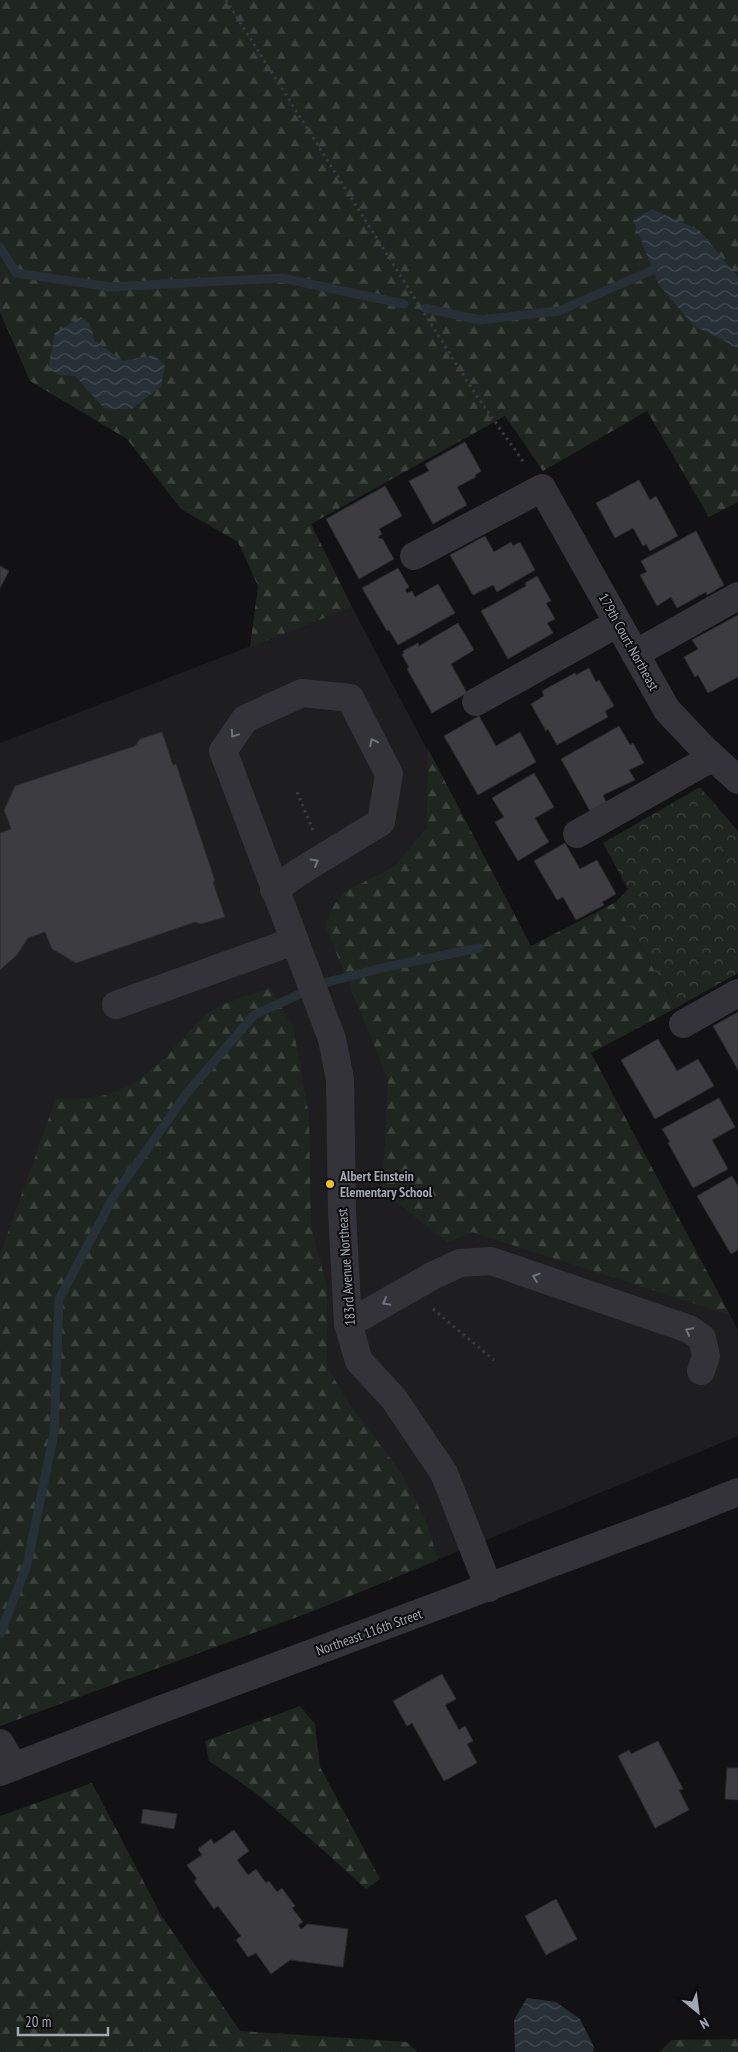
<svg xmlns="http://www.w3.org/2000/svg" width="738" height="2052" font-family="'PT Sans Narrow',sans-serif">
<defs>
<pattern id="forest-firs" width="22" height="20" patternUnits="userSpaceOnUse" patternTransform="scale(1.25)"><rect width="22" height="20" fill="#1e261f"/><path d="M5 1l3.5 6h-7zM16 11l3.5 6h-7z" fill="#3c433d"/></pattern>
<pattern id="park-crowns" width="20" height="18" patternUnits="userSpaceOnUse" patternTransform="scale(1.25)"><rect width="20" height="18" fill="#1e261f"/><path d="M2 6a3 3 0 1 1 6 0M12 15a3 3 0 1 1 6 0" fill="none" stroke="#3c433d"/></pattern>
<pattern id="water-waves" width="16" height="10" patternUnits="userSpaceOnUse" patternTransform="scale(1.25)"><rect width="16" height="10" fill="#283037"/><path d="M0 5q4-4 8 0t8 0" fill="none" stroke="#444b52"/></pattern>
</defs>
<rect width="100%" height="100%" fill="#121214"/>
<path fill="#1e1e21" d="M352,607L531,947L591,1053L738,1330V1436L316,1610L0,1726V743Z"/>
<path fill="url(#forest-firs)" d="M0,0H738V502L709,517L647,411L543,471L505,416L311,524L352,607L250,647L258,586L238,542L181,509L127,439L30,381L0,312Z
M428,749L531,946L616,902L676,1008L591,1053L730,1315L472,1232L447,1242L382,1191L388,1080L325,925L334,905L346,891L394,867L427,828Z
M270,988L293,1027L309,1116L311,1227L327,1287V1367L350,1405L402,1474L426,1521L438,1560L316,1610L0,1726V1255L56,1098C112,1103 140,1085 177,1045C189,1033 199,1019 213,1010C226,1001 255,994 270,988Z
M300,1706L315,1724L320,1767L380,1879L366,1889L323,1850L256,1793L209,1761L205,1741Z
M92,1783L161,1915L240,2031L407,2042L418,2052H0V1816Z
M738,2039V2052H659L672,2040Z"/>
<path fill="url(#park-crowns)" d="M700,787L738,831V973L676,1008L616,902L628,889L603,843Z"/>
<path fill="url(#water-waves)" d="M652,209L699,230L738,277V348L694,326L659,285L633,220Z
M81,317L90,324L94,340L123,361L154,355L165,365L161,386L132,409L104,408L75,376L59,375L48,369L55,333Z
M527,1998L556,2002L580,2019L594,2047L593,2052H515L514,2020Z"/>
<g fill="none" stroke-linecap="round" stroke-linejoin="round">
<path stroke="#283037" stroke-width="9" d="M0,247L16,273L111,287L282,278L404,304
M425,308L480,320L559,311L653,270
M0,1634L27,1565L54,1433L59,1299L114,1196L187,1093L254,1015L324,983L386,967L479,948"/>
</g>
<path fill="#3c3c41" stroke="#2c2c30" d="M465,442L481,471L475,475L476,477L457,487L467,505L433,524L409,481L429,471L425,464Z
M639,480L650,500L656,496L678,536L650,551L646,544L643,546L633,528L615,538L596,503Z
M385,486L402,516L379,529L382,534L378,537L380,539L382,538L394,559L359,579L326,519Z
M696,531L724,585L707,595L706,592L677,608L671,597L657,606L640,575L647,572L641,561Z
M485,536L494,552L511,542L513,546L520,542L535,570L497,592L493,585L473,595L450,555Z
M0,566L9,571L0,588Z
M398,568L409,587L405,590L407,593L412,591L415,597L438,584L455,613L398,645L389,630L387,631L362,588Z
M537,576L551,601L546,603L555,619L547,623L553,633L508,659L481,611L526,586L525,583Z
M738,615V677L708,693L698,675L695,677L684,657L698,649L692,640Z
M458,623L474,650L451,664L467,693L432,713L407,669L409,667L402,655L404,653L403,651L418,643L419,646Z
M589,668L596,682L599,680L614,706L605,711L608,717L557,745L548,729L546,731L531,704L544,696L542,691L575,673L576,675Z
M479,716L496,746L520,732L536,762L478,795L444,736Z
M619,726L630,745L633,743L644,763L629,770L635,780L603,795L606,802L590,811L561,759Z
M162,732L173,765L176,764L215,881L213,882L225,917L201,924L195,922L76,963L52,949L45,932L28,938L17,955L0,970V833L11,829L4,810L15,786L135,746L140,739Z
M534,773L554,807L535,818L549,842L518,861L495,822L504,817L492,798Z
M565,843L580,869L597,860L616,894L602,902L604,905L576,920L563,897L557,900L534,861Z
M738,1012V1070L713,1026Z
M658,1039L677,1071L698,1059L714,1086L655,1119L621,1060Z
M719,1098L735,1127L712,1140L728,1169L693,1188L668,1143L670,1142L662,1129Z
M732,1176L738,1186V1250L731,1254L697,1196Z
M442,1674L456,1699L445,1705L459,1730L465,1726L473,1741L467,1744L477,1763L444,1781L412,1723L407,1726L393,1701Z
M658,1741L683,1789L679,1790L689,1810L655,1828L618,1756L629,1750L631,1754Z
M727,1768H738V1800L725,1799Z
M143,1809L177,1814L174,1829L141,1823Z
M234,1830L249,1851L237,1860L248,1875L256,1869L266,1883L269,1881L277,1892L282,1888L295,1906L292,1908L303,1922L298,1925L301,1929L308,1924L348,1929L343,1967L290,1960L271,1974L256,1953L248,1957L236,1940L241,1936L218,1906L214,1909L194,1881L197,1879L187,1865L202,1855L198,1849L211,1839L214,1844Z
M556,1899L577,1939L546,1955L525,1916Z"/>
<g fill="none" stroke-linecap="round" stroke-linejoin="round">
<path stroke="#393a40" stroke-width="3" stroke-dasharray="2.5 4" stroke-linecap="butt" d="M226,0L476,395L525,464
M297,792L313,830
M433,1309L494,1360"/>
<path stroke="#333339" stroke-width="28" d="M414,556L542,488L667,710L703,748L738,780
M635,654L738,596
M476,702L618,623
M577,834L713,757
M274,890L299,872L381,822L389,774L350,698L302,693L245,719L223,751L332,1039L340,1079L342,1212L348,1324L359,1361L394,1399L444,1473L489,1588
M116,1005L294,941
M683,1024L738,993
M348,1324L432,1276L460,1263L491,1261L689,1329L702,1338L706,1356L701,1371
M0,1743L14,1767
M0,1772L146,1715L678,1516L738,1492"/>
</g>
<defs><path id="oneway-chevron" d="M-2-3.5L2.5 0L-2 3.5" fill="none" stroke-width="1.6" stroke-linecap="round" stroke-linejoin="round" transform="scale(1.25)"/></defs>
<g stroke="#71737d">
<use href="#oneway-chevron" transform="translate(234 734) rotate(124)"/>
<use href="#oneway-chevron" transform="translate(373 742) rotate(-117)"/>
<use href="#oneway-chevron" transform="translate(315 862) rotate(-31)"/>
<use href="#oneway-chevron" transform="translate(536 1277) rotate(-161)"/>
<use href="#oneway-chevron" transform="translate(386 1302) rotate(151)"/>
<use href="#oneway-chevron" transform="translate(689 1331) rotate(-153)"/>
</g>
<circle fill="#f5be28" stroke="#0d0d0e" stroke-width="2" cx="330" cy="1184" r="5"/>
<g text-anchor="middle" dominant-baseline="central" stroke-width="4" stroke-linejoin="round" paint-order="stroke">
<g font-size="14" fill="#a3a7b4" stroke="#0d0d0e">
<text transform="translate(629 642) rotate(61)">179th Court Northeast</text>
<text transform="translate(346 1267) rotate(-94)">183rd Avenue Northeast</text>
<text transform="translate(369 1632) rotate(-20)">Northeast 116th Street</text>
</g>
<g font-size="14" font-weight="bold" fill="#a3a7b4" stroke="#0d0d0e" text-anchor="start">
<text x="340" y="1176">Albert Einstein<tspan x="340" dy="16">Elementary School</tspan></text>
</g>
</g>
<g transform="translate(698 2012) rotate(151)" stroke="#0d0d0e" stroke-width="4" paint-order="stroke">
<path d="M0-4L9 19L0 12L-9 19Z" fill="#a3a7b4"/>
<text y="-8" font-size="14" font-weight="bold" text-anchor="middle" fill="#a3a7b4">N</text>
</g>
<path d="M18 2027v8h90v-8" fill="none" stroke="#a3a7b4" stroke-width="2.5"/>
<text x="25" y="2027" font-size="15" fill="#a3a7b4" stroke="#0d0d0e" stroke-width="4" paint-order="stroke">20 m</text>
</svg>
